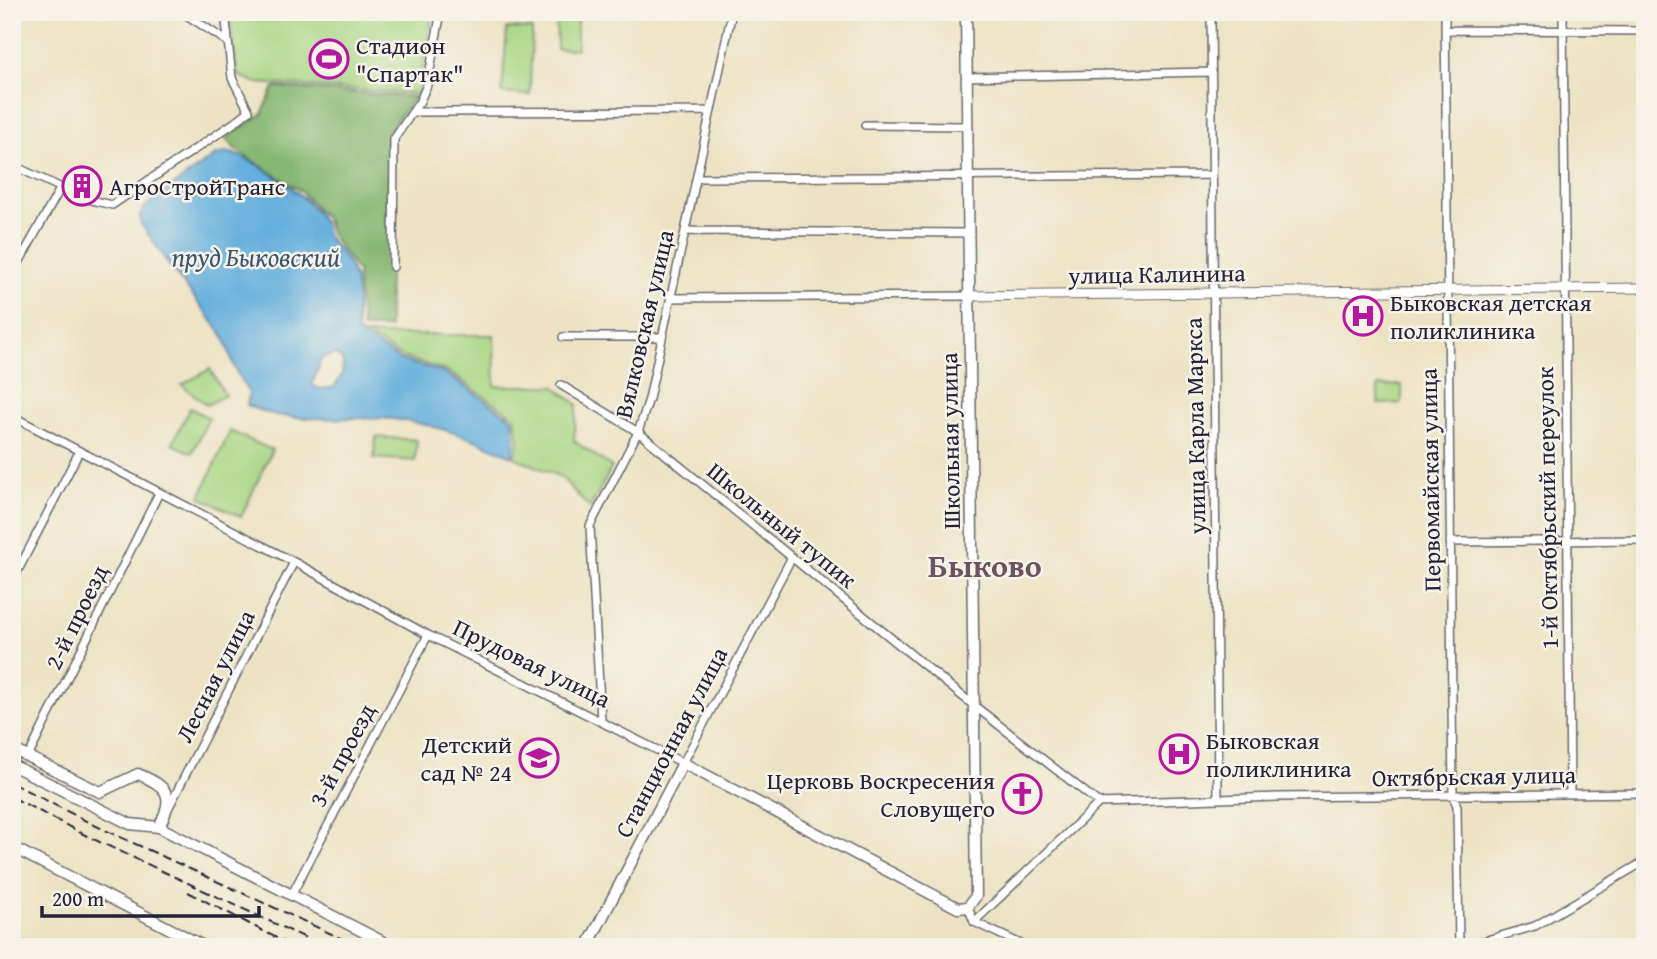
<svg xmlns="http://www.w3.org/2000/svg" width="1657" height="959" font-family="'Gentium Book Plus',serif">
<rect width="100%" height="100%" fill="#f7f3e8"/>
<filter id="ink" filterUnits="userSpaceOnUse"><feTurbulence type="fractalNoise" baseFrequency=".0143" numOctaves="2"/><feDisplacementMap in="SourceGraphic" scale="14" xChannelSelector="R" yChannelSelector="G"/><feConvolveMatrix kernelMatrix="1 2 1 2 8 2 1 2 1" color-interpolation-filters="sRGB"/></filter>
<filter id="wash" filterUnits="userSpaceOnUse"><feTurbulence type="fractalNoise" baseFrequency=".00686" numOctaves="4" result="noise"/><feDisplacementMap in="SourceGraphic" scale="28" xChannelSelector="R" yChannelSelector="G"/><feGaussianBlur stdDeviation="1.57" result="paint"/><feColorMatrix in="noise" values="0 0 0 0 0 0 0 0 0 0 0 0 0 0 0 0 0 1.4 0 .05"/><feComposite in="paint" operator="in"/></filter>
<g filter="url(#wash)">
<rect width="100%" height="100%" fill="#ede3c4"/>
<path fill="#a9d785" stroke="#667c60" stroke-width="2" d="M229,12H433L418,94L257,83L237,75Z
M556,12H577V49H557Z
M507,28L532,29L530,95L502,93Z
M367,335H494L495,386H554L577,404L574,441L612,467L590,508L561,477L514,457L519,442L515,417L447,371L402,357Z
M210,369L225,395L207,405L182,385Z
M1402,385V403L1378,404V386Z
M190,408L209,418L192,453L172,444Z
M230,431L272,450L241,517L200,497Z
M376,437L417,440L415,461L374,458Z"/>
<path fill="#86b872" stroke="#546d56" stroke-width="2" d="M274,87L416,97L395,122L389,139V328H362L357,271L330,233L326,219L301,191L236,150L226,138L262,114Z"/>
<path fill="#64afdd" stroke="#43688c" stroke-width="2" fill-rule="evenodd" d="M227,152C256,159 310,196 324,224C326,230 324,234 329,239C338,249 348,260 353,274C360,291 355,313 357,332L401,360L445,373L513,419L515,441L512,456C475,439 441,426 400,420C350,413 291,428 247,405L249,393L235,369L223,335L171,268L140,222V215L146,206L214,156ZM335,354L343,361L342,375L334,387L321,389L312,385L322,358Z"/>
</g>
<g filter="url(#ink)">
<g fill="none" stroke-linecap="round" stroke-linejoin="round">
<g stroke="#69666b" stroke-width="10">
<path id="minor" d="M182,12L225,40
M1211,12L1218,798
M1445,12L1453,796L1457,806L1459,947
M1563,12L1570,794
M1445,30L1645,31
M967,77L1211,72
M413,112L711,111
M865,125L967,126
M12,165L83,198L112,205L234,123L249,111L232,78L225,12
M698,178L1212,175
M685,231L969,233
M393,267L394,139L420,101L427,85L441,12
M12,275L60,189
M670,298L969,296
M563,337H662
M561,385L638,432L972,704L1099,803
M12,416L294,562L428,635L683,763L792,557
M1450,542L1645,540
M12,582L79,452
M601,720L590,526L638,432L649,399L732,12
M28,757L159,493
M169,807L294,562
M292,894L428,635
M968,907L974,922L1027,947
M974,922L1099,803L1278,797L1645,793
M12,941L27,947
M1463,947L1535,926L1645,861"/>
</g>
<g stroke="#69666b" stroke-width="11">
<path id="tertiary" d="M969,296L1645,288"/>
</g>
<g stroke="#69666b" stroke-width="13">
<path id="secondary" d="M12,749L100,792L138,774C169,787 175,796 159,827
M12,765L130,824L159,827L393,947
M12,847L205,947
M587,947L683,763L958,908L968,907L976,896L966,12"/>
</g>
<use href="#minor" stroke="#fff" stroke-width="7"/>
<use href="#tertiary" stroke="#fff" stroke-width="9"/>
<use href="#secondary" stroke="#fff" stroke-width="10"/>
<path stroke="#22223b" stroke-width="2" stroke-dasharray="10 5" stroke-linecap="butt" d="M12,783L92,824L360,947
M12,797L87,836L325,947
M188,892L294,947"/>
</g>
</g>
<defs>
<g id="stadium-ring" transform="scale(2.0125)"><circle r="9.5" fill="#f7f3e8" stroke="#b5179e" stroke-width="1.5"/><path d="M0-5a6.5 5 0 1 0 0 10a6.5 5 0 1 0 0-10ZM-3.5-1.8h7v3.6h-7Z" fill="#b5179e"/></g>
<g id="building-ring" transform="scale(2.0125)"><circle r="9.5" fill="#f7f3e8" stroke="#b5179e" stroke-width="1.5"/><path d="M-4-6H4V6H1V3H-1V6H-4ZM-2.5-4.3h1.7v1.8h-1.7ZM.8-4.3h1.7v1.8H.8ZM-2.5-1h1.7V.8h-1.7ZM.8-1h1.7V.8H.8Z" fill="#b5179e"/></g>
<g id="hospital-ring" transform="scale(2.0125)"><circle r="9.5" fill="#f7f3e8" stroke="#b5179e" stroke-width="1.5"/><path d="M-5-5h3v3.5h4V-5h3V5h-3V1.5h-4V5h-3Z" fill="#b5179e"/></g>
<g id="school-ring" transform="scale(2.0125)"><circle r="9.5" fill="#f7f3e8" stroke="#b5179e" stroke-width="1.5"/><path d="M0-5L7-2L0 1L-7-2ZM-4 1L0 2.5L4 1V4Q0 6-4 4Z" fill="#b5179e"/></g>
<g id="church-ring" transform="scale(2.0125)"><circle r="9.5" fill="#f7f3e8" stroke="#b5179e" stroke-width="1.5"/><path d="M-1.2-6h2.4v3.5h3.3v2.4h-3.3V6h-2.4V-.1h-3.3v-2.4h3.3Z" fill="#b5179e"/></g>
</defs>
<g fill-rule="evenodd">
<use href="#stadium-ring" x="329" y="59"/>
<use href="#building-ring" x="82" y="186"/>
<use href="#hospital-ring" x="1363" y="316"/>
<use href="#hospital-ring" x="1179" y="754"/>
<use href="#school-ring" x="539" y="758"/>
<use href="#church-ring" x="1022" y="794"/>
</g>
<g text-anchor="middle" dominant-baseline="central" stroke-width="5" stroke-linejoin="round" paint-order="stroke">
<g font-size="24" fill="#22223b" stroke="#f7f3e8" text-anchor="start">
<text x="356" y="45">Стадион<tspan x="356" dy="28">"Спартак"</tspan></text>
<text x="109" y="186">АгроСтройТранс</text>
<text x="1390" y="302">Быковская детская<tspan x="1390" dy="28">поликлиника</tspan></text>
<text x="1206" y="740">Быковская<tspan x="1206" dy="28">поликлиника</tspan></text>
<text x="512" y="744" text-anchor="end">Детский<tspan x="512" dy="28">сад № 24</tspan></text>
<text x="995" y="780" text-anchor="end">Церковь Воскресения<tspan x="995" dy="28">Словущего</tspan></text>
</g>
<g font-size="24" fill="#22223b" stroke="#f7f3e8">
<text transform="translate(1157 274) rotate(-1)">улица Калинина</text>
<text transform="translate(644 324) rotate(-77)">Вялковская улица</text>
<text transform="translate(1195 426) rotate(-91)">улица Карла Маркса</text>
<text transform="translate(950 441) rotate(-91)">Школьная улица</text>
<text transform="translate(1430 480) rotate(-91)">Первомайская улица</text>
<text transform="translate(1547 508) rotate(-91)">1-й Октябрьский переулок</text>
<text transform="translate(782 525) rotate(39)">Школьный тупик</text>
<text transform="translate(76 617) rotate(-64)">2-й проезд</text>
<text transform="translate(532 663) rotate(26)">Прудовая улица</text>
<text transform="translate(215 676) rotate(-63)">Лесная улица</text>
<text transform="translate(671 742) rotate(-62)">Станционная улица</text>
<text transform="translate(342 755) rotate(-62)">3-й проезд</text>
<text transform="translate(1474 776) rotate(-1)">Октябрьская улица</text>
</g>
<g font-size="26" font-style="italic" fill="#395374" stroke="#f7f3e8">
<text x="256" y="256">пруд Быковский</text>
</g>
<g font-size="32" font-weight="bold" fill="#6c5362" stroke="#f7f3e8">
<text x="985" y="565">Быково</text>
</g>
</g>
<rect width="1657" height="959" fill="none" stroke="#f7f3e8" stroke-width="42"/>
<path d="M42 906v10h217v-10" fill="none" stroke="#22223b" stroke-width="3.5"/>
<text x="52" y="906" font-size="21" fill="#22223b" stroke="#f7f3e8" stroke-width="5" paint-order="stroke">200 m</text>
</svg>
